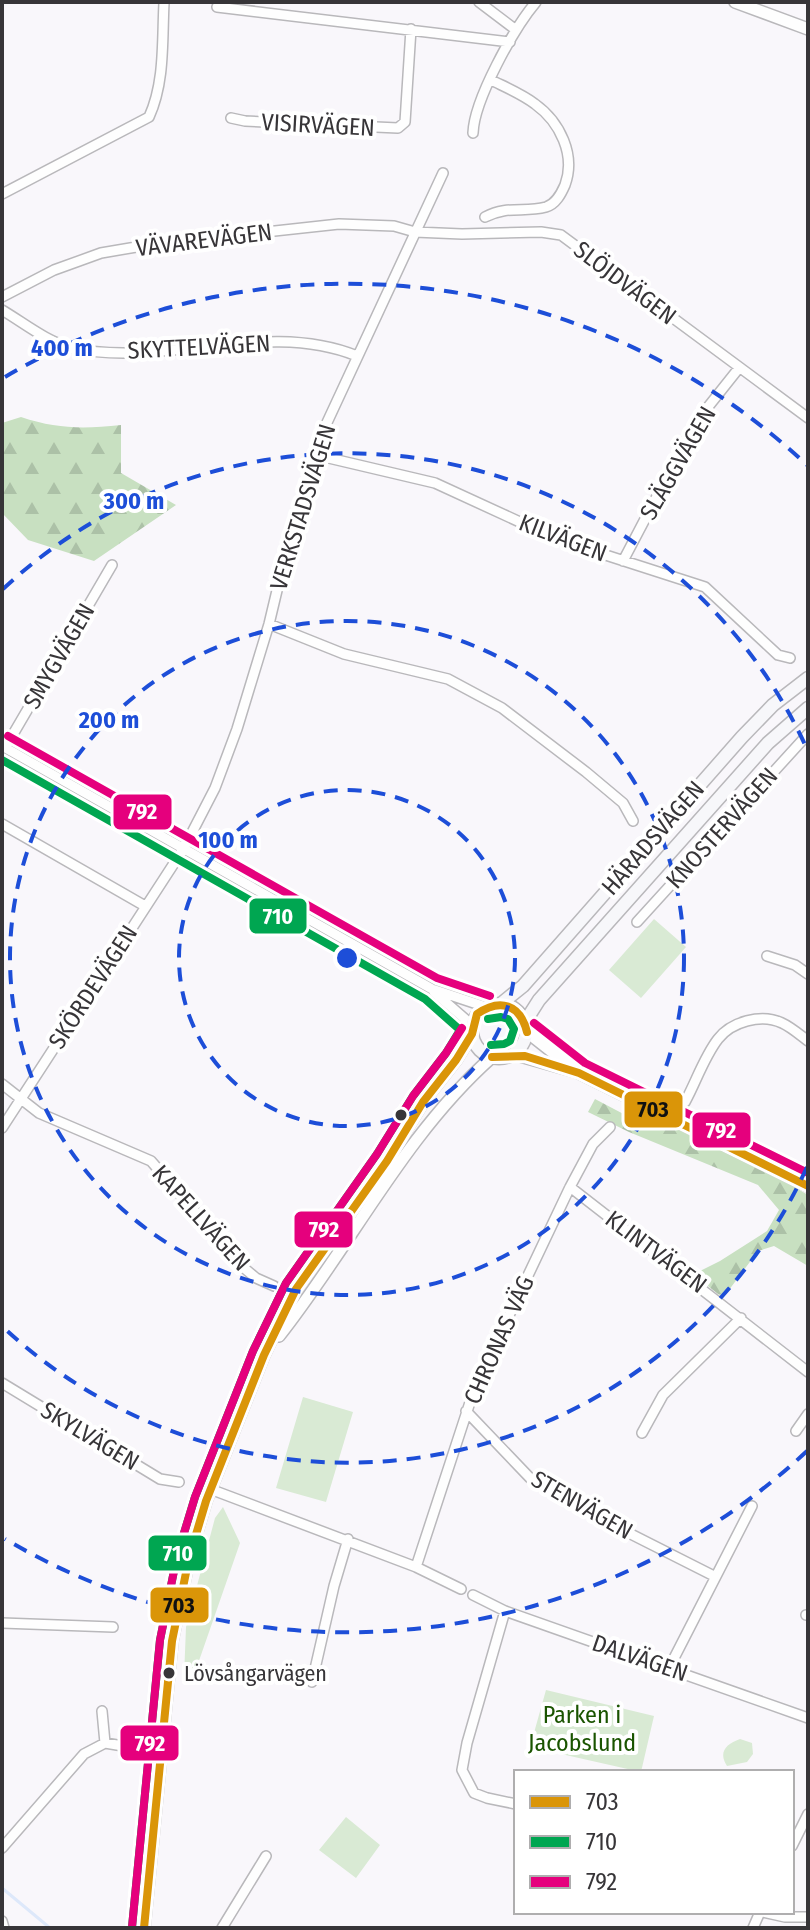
<svg xmlns="http://www.w3.org/2000/svg" width="810" height="1930" font-family="'Fira Sans Condensed',sans-serif">
<defs>
<pattern id="forest-firs" width="22" height="20" patternUnits="userSpaceOnUse" patternTransform="scale(2)"><rect width="22" height="20" fill="#c8e0c1"/><path d="M5 1l3.5 6h-7zM16 11l3.5 6h-7z" fill="#acc1a7"/></pattern>
</defs>
<rect width="100%" height="100%" fill="#f9f7fb"/>
<path fill="url(#forest-firs)" d="M21,417C57,429 83,429 121,425V473L176,505L94,561L28,540L2,513V423Z
M595,1099L633,1119L640,1108L771,1173L808,1195V1266L774,1246L758,1251L723,1298L703,1282L698,1272L720,1261L767,1231L779,1210L758,1185L629,1132L588,1112Z"/>
<path fill="#d9ead4" d="M654,919L686,947L641,998L609,970Z
M303,1397L353,1412L326,1502L276,1488Z
M223,1507L240,1543L193,1678L184,1677L186,1627L215,1518Z
M546,1690L654,1716L641,1772L530,1747Z
M740,1739L752,1743L753,1754L747,1762L727,1766C718,1752 726,1744 740,1739Z
M346,1817L380,1845L356,1878L319,1850Z"/>
<g fill="none" stroke-linecap="round" stroke-linejoin="round">
<path stroke="#dde8fa" stroke-width="3" d="M2,1888L50,1928"/>
<g stroke="#b9b8bb" stroke-width="12">
<path id="minor" d="M479,2L516,30
M217,7L510,42
M231,118L245,121L398,128L405,122L411,29
M473,133C474,100 514,28 536,2
M2,194L149,117C165,82 162,41 164,3
M485,217C508,205 524,213 546,207C556,204 561,194 565,185C576,155 560,122 535,104C522,94 505,87 491,80
M2,297L54,270L101,253L154,244L339,224L394,226L415,232L462,234L541,232L561,235L808,418
M2,310C24,323 47,342 72,348C163,368 267,319 357,356
M316,455L435,483L559,540L705,587L778,655L790,658
M623,561L696,422L739,368
M269,624L344,654L448,679L502,708L586,772L623,803L633,821
M2,746L432,989L486,1007
M5,748L112,565
M2,824L145,906
M637,922L808,734
M767,956L795,965L808,974
M434,992L472,1025
M2,1084L39,1113L151,1161L244,1268L256,1278L274,1286
M685,1102C696,1082 704,1057 718,1039C731,1022 761,1013 782,1023C791,1027 800,1035 808,1041
M2,1128L184,848L215,788L237,729L269,624L290,536L324,429L443,173
M570,1187L808,1372
M2,1383L160,1479L179,1482
M466,1411L530,1478L601,1519L714,1576
M796,1431L808,1414
M642,1433L663,1395L741,1318
M210,1489L416,1567L475,1387L570,1187L593,1144L610,1127
M416,1567L461,1589
M473,1595L505,1611L808,1718
M505,1611L467,1743L462,1770L474,1793L487,1798L516,1804
M806,1615H808
M2,1623L113,1627
M669,1668L752,1506
M312,1682L334,1586L348,1539
M102,1711L105,1743
M792,1846L808,1814
M2,1848L84,1754L105,1743L159,1752
M763,1912L785,1917H808
M2,1921L4,1928
M222,1928L266,1856
M753,1928L760,1912"/>
</g>
<g stroke="#b9b8bb" stroke-width="14">
<path id="tertiary" d="M735,2L808,29
M527,1032L579,1073L808,1186
M513,1054L577,1072
M279,1336C351,1245 404,1135 492,1057
M144,1928L172,1641L189,1558L206,1501L264,1355L296,1289L387,1161L423,1102L456,1060L472,1034"/>
</g>
<g stroke="#b9b8bb" stroke-width="15">
<path id="secondary" d="M502,1003L523,986L742,737L773,705L808,678
M472 1031a27 27 0 1 1 54 0a27 27 0 1 1-54 0Z
M525,1022L539,1000L768,743L808,708"/>
</g>
<use href="#minor" stroke="#fefefe" stroke-width="9"/>
<use href="#tertiary" stroke="#fefefe" stroke-width="11"/>
<use href="#secondary" stroke="#f7f7fa" stroke-width="12"/>
<g stroke="#fff" stroke-width="14">
<path id="bus-1" d="M492,1057L525,1056L579,1073L808,1186
M144,1928L172,1641L189,1558L206,1501L264,1355L296,1289L387,1161L423,1102L456,1060L472,1034L477,1014C500,998 520,1004 527,1032"/>
</g>
<g stroke="#fff" stroke-width="14">
<path id="bus-2" d="M2,760L425,999L460,1030L446,1053L413,1096L377,1154L286,1283L253,1351L195,1497L177,1556L160,1640L132,1927
M488,1019L501,1017L508,1019L514,1029L510,1041L504,1044L491,1045"/>
</g>
<g stroke="#fff" stroke-width="14">
<path id="bus-3" d="M8,736L437,978L490,996
M534,1023L585,1063L808,1173
M132,1927L160,1640L177,1556L195,1497L253,1351L286,1283L377,1154L413,1096L446,1053L462,1028"/>
</g>
<use href="#bus-1" stroke="#da9508" stroke-width="8"/>
<use href="#bus-2" stroke="#00a651" stroke-width="8"/>
<use href="#bus-3" stroke="#e5007d" stroke-width="8"/>
</g>
<g fill="none" stroke="#1d4ed8" stroke-width="4" stroke-dasharray="14 10">
<circle cx="347" cy="958" r="168"/>
<circle cx="347" cy="958" r="337"/>
<path d="M807 1167A505 505 0 0 1 3 1327M3 589A505 505 0 0 1 807 749"/>
<path d="M807 1451A674 674 0 0 1 5 1539M5 377A674 674 0 0 1 807 465"/>
</g>
<g fill="#373538" stroke="#fff" stroke-width="3">
<circle cx="401" cy="1115" r="7"/>
<circle cx="169" cy="1673" r="7"/>
</g>
<g text-anchor="middle" dominant-baseline="central" stroke-width="8" stroke-linejoin="round" paint-order="stroke">
<g font-size="22" fill="#373538" stroke="#fff" text-anchor="start">
<text x="184" y="1673">Lövsångarvägen</text>
</g>
<g font-size="24" fill="#373538" stroke="#fff">
<text transform="translate(318 125) rotate(3)">VISIRVÄGEN</text>
<text transform="translate(204 240) rotate(-7)">VÄVAREVÄGEN</text>
<text transform="translate(625 283) rotate(37)">SLÖJDVÄGEN</text>
<text transform="translate(199 347) rotate(-3)">SKYTTELVÄGEN</text>
<text transform="translate(678 463) rotate(-60)">SLÄGGVÄGEN</text>
<text transform="translate(303 507) rotate(-73)">VERKSTADSVÄGEN</text>
<text transform="translate(563 538) rotate(21)">KILVÄGEN</text>
<text transform="translate(59 656) rotate(-60)">SMYGVÄGEN</text>
<text transform="translate(722 828) rotate(-48)">KNOSTERVÄGEN</text>
<text transform="translate(653 838) rotate(-49)">HÄRADSVÄGEN</text>
<text transform="translate(93 987) rotate(-57)">SKÖRDEVÄGEN</text>
<text transform="translate(201 1218) rotate(48)">KAPELLVÄGEN</text>
<text transform="translate(656 1252) rotate(37)">KLINTVÄGEN</text>
<text transform="translate(499 1340) rotate(-66)">CHRONAS VÄG</text>
<text transform="translate(90 1436) rotate(31)">SKYLVÄGEN</text>
<text transform="translate(582 1505) rotate(30)">STENVÄGEN</text>
<text transform="translate(640 1658) rotate(19)">DALVÄGEN</text>
</g>
<g font-size="24" fill="#1a5400" stroke="#fff">
<text x="582" y="1715">Parken i<tspan x="582" dy="28">Jacobslund</tspan></text>
</g>
</g>
<circle cx="347" cy="958" r="12" fill="#1d4ed8" stroke="#fff" stroke-width="4"/>
<g font-size="24" text-anchor="middle" font-weight="bold" fill="#1d4ed8" stroke="#fff" stroke-width="8" stroke-linejoin="round" paint-order="stroke">
<text x="62" y="356">400 m</text>
<text x="134" y="509">300 m</text>
<text x="109" y="728">200 m</text>
<text x="228" y="848">100 m</text>
</g>
<g stroke="#fff" stroke-width="3">
<rect x="112" y="793" width="61" height="38" rx="8" fill="#e5007d"/>
<rect x="248" y="897" width="60" height="38" rx="8" fill="#00a651"/>
<rect x="623" y="1090" width="61" height="39" rx="8" fill="#da9508"/>
<rect x="691" y="1111" width="61" height="38" rx="8" fill="#e5007d"/>
<rect x="293" y="1210" width="61" height="39" rx="8" fill="#e5007d"/>
<rect x="147" y="1534" width="61" height="38" rx="8" fill="#00a651"/>
<rect x="149" y="1586" width="61" height="38" rx="8" fill="#da9508"/>
<rect x="119" y="1724" width="61" height="38" rx="8" fill="#e5007d"/>
</g>
<g font-size="22" text-anchor="middle" font-weight="bold" fill="#fff">
<text x="142" y="819">792</text>
<text x="278" y="924">710</text>
<text x="721" y="1138">792</text>
<text x="324" y="1237">792</text>
<text x="178" y="1561">710</text>
<text x="150" y="1751">792</text>
</g>
<g font-size="22" text-anchor="middle" font-weight="bold" fill="#111">
<text x="653" y="1117">703</text>
<text x="179" y="1613">703</text>
</g>
<rect width="810" height="1930" fill="none" stroke="#373538" stroke-width="8"/>
<rect x="514" y="1770" width="280" height="144" fill="#ffffff" stroke="#afaeaf" stroke-width="2"/>
<rect x="530" y="1796" width="40" height="12" fill="#da9508" stroke="#afaeaf" stroke-width="2"/>
<text x="586" y="1810" font-size="24" fill="#373538">703</text>
<rect x="530" y="1836" width="40" height="12" fill="#00a651" stroke="#afaeaf" stroke-width="2"/>
<text x="586" y="1850" font-size="24" fill="#373538">710</text>
<rect x="530" y="1876" width="40" height="12" fill="#e5007d" stroke="#afaeaf" stroke-width="2"/>
<text x="586" y="1890" font-size="24" fill="#373538">792</text>
</svg>
